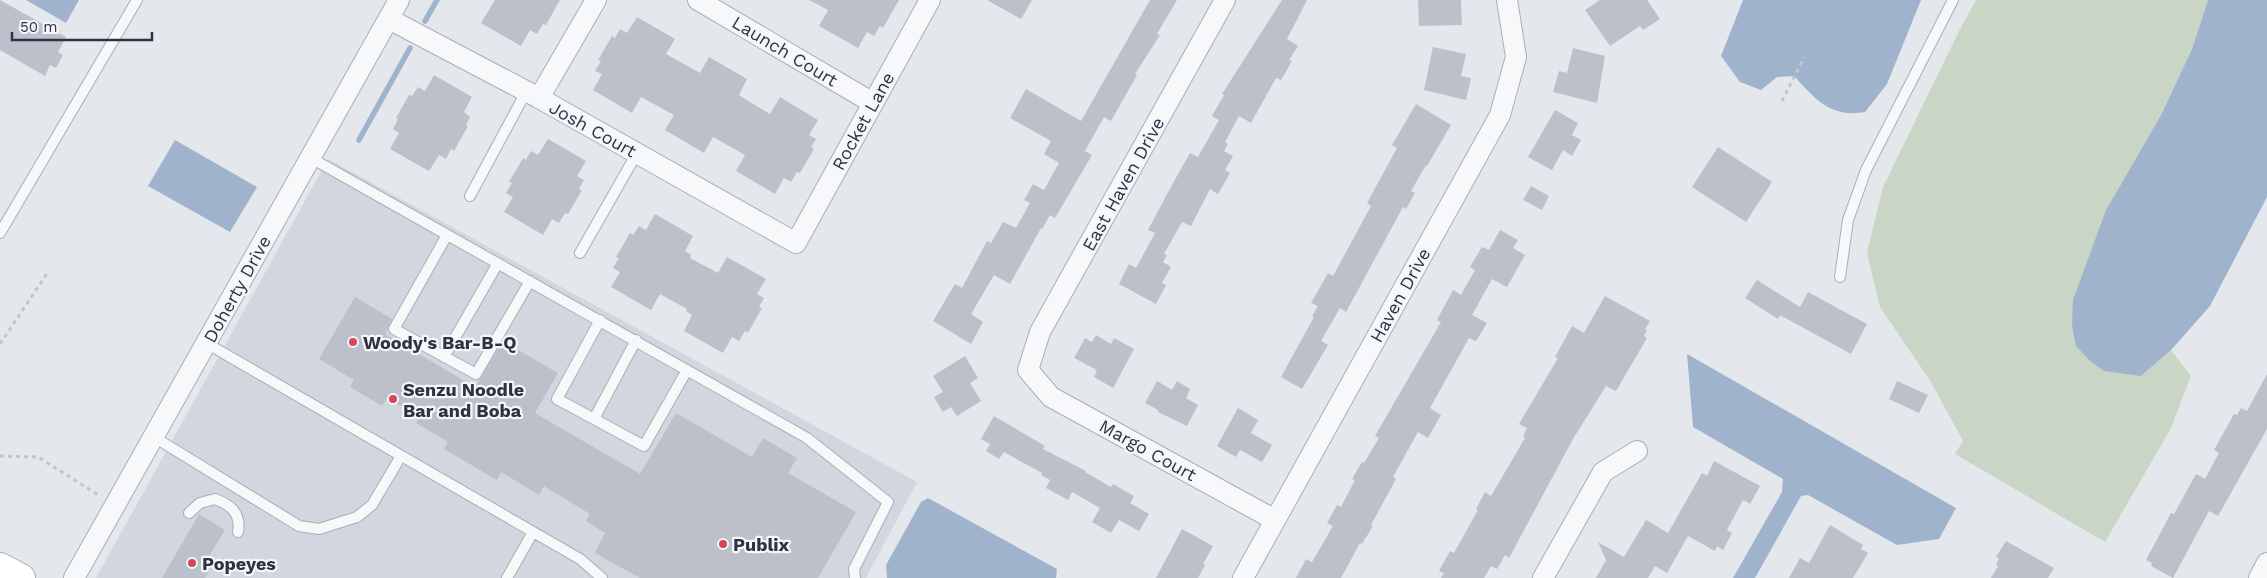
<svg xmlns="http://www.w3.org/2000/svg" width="2267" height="578" font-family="'Work Sans',sans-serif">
<rect width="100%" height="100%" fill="#e4e7ec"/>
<path fill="#d2d6de" d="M328,159L917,482L866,578H96Z"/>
<path fill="#c9d6c5" d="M1976,0H2208L2192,49L2161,115L2106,210L2141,376L2171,350L2191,376L2171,428L2105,542L1955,454L1963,441L1931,382L1880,307L1867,253L1883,187L1960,29Z"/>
<path fill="#9fb4cc" d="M26,0H79L66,23Z
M1743,0H1921L1887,84L1865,112C1831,118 1816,100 1794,76L1777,77L1761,90L1740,82L1721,56Z
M2208,0H2267V197L2210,306L2171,350L2141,376L2104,371L2090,361L2076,346L2072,326L2073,300L2106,210L2161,115L2192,49Z
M175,140L257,187L230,232L148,186Z
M1687,354L1956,508L1939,539L1897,545L1808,495L1801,496L1755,578H1733L1782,492L1783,479L1693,427Z
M928,498L1057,569L1056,578H887L886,565L921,502Z"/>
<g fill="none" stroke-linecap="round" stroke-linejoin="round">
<path stroke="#9fb4cc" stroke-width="5.5" d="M425,21L437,0
M359,140L410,48"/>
</g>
<path fill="#bbc0ca" d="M0,0L66,37L58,52L63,55L56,68L50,65L45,76L0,50Z
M495,0H560L546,25L543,24L537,34L530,30L521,46L481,23Z
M809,0H899L883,28L880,26L874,36L867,32L858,48L819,26L828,10Z
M987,0H1032L1021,19Z
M1150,0H1177L1157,34L1160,35L1135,74L1137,75L1111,121L1104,117L1085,151L1092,155L1055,218L1050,215L1042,229L1041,228L1010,284L994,275L971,314L983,322L971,344L933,321L955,284L962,288L987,241L991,243L1003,222L1016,228L1030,203L1024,200L1033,184L1044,190L1059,163L1044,154L1051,141L1010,118L1026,89L1081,121Z
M1282,0H1307L1287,39L1298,46L1289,60L1292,61L1281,80L1276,78L1251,123L1239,116L1225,142L1228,144L1224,151L1233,156L1225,170L1230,173L1218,194L1210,189L1191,226L1182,222L1164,254L1167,255L1163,262L1171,267L1162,283L1166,285L1156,304L1119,284L1129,264L1136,268L1155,233L1148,230L1173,183L1190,153L1198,157L1219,120L1212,116L1224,95L1222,94Z
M1418,0H1461L1462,25L1419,26Z
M1600,0H1647L1660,19L1643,30L1640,26L1610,46L1585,10Z
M637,17L675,39L666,54L673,58L700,73L709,57L747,79L739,95L745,99L770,114L780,97L818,120L809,135L816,139L811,147L814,149L800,173L797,172L791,182L784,178L775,194L736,171L745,155L713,137L704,153L665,130L674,115L641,97L632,113L593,90L602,74L595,71L601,61L598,60L612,36L615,38L620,29L627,33Z
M1433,47L1466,54L1461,76L1471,78L1466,100L1424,90Z
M1573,48L1605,56L1597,103L1553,92L1559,71L1567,73Z
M434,75L472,97L464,112L470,117L466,125L468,126L454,151L451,149L446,159L439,155L429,171L390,149L399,133L393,129L398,119L396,118L409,95L412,96L418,87L425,91Z
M1416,104L1451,125L1427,166L1426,165L1411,191L1415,193L1406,209L1403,207L1346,312L1340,308L1321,341L1328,345L1302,389L1281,377L1314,317L1312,316L1318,306L1311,303L1328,273L1333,276L1371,206L1367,203L1397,148L1392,145Z
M1555,110L1578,123L1572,135L1581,140L1572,156L1563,150L1552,170L1528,157Z
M548,139L586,161L577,176L584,180L579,189L582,190L568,214L565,213L559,223L552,219L543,235L504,212L513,197L506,193L512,183L509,182L523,158L526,160L531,151L538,155Z
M1718,147L1772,182L1746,222L1692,187Z
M1531,186L1549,196L1542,210L1523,200Z
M655,214L693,236L685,251L691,255L690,258L718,273L727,257L766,279L757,294L764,298L759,307L762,308L748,333L745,331L739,341L732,337L723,353L684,331L692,315L686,311L687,309L660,294L651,310L611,287L620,272L613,268L619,258L616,257L630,233L633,235L639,226L646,230Z
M1500,230L1518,240L1513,248L1525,255L1507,287L1492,279L1472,315L1487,323L1476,341L1469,338L1430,408L1441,415L1428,438L1418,432L1393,477L1396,479L1371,525L1373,526L1362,544L1360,543L1341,578H1296L1306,559L1312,562L1333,526L1327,523L1337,505L1341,507L1355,480L1352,479L1362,462L1364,463L1379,438L1375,436L1441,322L1437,320L1453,290L1461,295L1475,270L1470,267L1482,247L1489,250Z
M1757,280L1800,307L1808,292L1867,324L1851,354L1780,315L1778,319L1745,298Z
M1605,296L1650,321L1645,329L1647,330L1644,336L1647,338L1616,391L1606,386L1573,439L1509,558L1505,555L1497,569L1491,566L1484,578H1441L1444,573L1439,571L1450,551L1454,553L1478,510L1476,509L1485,492L1491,496L1525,438L1523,437L1527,428L1519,424L1558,358L1555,357L1572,326L1584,333Z
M355,297L392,319L385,334L475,387L503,341L558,373L535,413L640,474L676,413L752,457L763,438L797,458L788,473L856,512L818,578H640L595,553L605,533L586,521L590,514L544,486L539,495L501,472L497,480L444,449L448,442L416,423L420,417L387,398L382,406L350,387L354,380L319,359Z
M1096,335L1111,344L1114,338L1134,349L1113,388L1094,377L1097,370L1074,358L1085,338L1092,342Z
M965,356L978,378L970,383L981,401L957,416L951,407L943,412L934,397L943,392L933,376Z
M2267,374V429L2218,516L2209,511L2173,578L2151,566L2152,563L2146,560L2171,513L2174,514L2196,474L2205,479L2219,453L2214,450L2234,414L2237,415L2241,408L2247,411Z
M1157,381L1172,390L1177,381L1190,389L1186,398L1198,405L1187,426L1158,412V410L1145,403Z
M1897,381L1928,395L1919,413L1889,399Z
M1238,408L1258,420L1251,433L1272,445L1262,462L1240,450L1236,457L1217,446Z
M994,416L1045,446L1043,449L1086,471L1085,472L1111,487L1113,484L1134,496L1130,503L1149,514L1139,531L1119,520L1111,533L1092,522L1100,508L1072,492L1068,500L1046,488L1050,480L1041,475L1042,473L1004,452L999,459L986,451L990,444L981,439Z
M1714,461L1760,486L1750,504L1743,500L1727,530L1732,533L1723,550L1717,546L1715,551L1688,536L1667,573L1655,566L1648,578H1596L1606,560L1598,542L1624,557L1646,520L1668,533L1702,473L1707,476Z
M199,514L225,530L205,563L211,567L205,578H162Z
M1830,525L1863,545L1861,549L1868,553L1853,578H1789L1800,558L1809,563Z
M1182,529L1213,546L1203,564L1205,565L1198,578H1156Z
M2006,541L2054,568L2048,578H1991L1998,566L1996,565L1999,558L1996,557Z"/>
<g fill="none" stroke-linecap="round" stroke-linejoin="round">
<g stroke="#a9aeb7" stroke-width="12">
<path id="lane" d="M311,158L807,438L888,502L854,569L855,578
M470,196L526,92
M0,233L137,0
M447,235L394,329L476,374L530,281
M580,253L637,153
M1840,277L1848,220L1866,170L1953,0
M600,320L557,399L644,446L687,370
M206,343L580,559L602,578
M444,357L498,263
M594,419L636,340
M154,437L299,526L319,529L357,517L372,505L401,456
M189,513L200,503L215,499C231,505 241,513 238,532
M507,578L533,532"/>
</g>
<g stroke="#a9aeb7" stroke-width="22">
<path id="street" d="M698,0L873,103
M1225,0L1040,332L1028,370L1051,397L1275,520
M389,19L539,98L796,243L930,0
M539,98L596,0
M74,578L399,0
M1243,578L1500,115L1516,57L1507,0
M1543,578L1603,472L1637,451
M2259,578L2267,563"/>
</g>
<g stroke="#a3abb8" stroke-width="30">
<path id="primary" d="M0,567L21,578"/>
</g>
<path stroke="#c2c5cb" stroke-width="3" stroke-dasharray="4 4" stroke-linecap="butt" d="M1782,101L1804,57
M0,344L48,272
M0,456L38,457L100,496"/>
<use href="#lane" stroke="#f7f8fa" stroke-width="10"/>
<use href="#street" stroke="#f7f8fa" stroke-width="20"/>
<use href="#primary" stroke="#fff" stroke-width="28"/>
</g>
<g fill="#d1495b" stroke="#f4f6f9" stroke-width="2">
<circle cx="353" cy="342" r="5"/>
<circle cx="393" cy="399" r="5"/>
<circle cx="723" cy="544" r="5"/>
<circle cx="192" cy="563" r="5"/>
</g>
<g text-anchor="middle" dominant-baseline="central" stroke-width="4.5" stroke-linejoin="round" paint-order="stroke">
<g font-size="18" fill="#2b3445" stroke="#f4f6f9">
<text transform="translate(785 51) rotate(31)">Launch Court</text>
<text transform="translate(863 121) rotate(-61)">Rocket Lane</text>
<text transform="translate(593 129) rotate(29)">Josh Court</text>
<text transform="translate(1123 184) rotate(-61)">East Haven Drive</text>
<text transform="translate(237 289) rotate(-61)">Doherty Drive</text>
<text transform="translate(1400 295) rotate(-61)">Haven Drive</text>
<text transform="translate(1148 450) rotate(29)">Margo Court</text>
</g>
<g font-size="18" font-weight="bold" fill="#2b3445" stroke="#f4f6f9" text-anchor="start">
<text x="363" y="342">Woody's Bar-B-Q</text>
<text x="403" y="389">Senzu Noodle<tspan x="403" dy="21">Bar and Boba</tspan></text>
<text x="733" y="544">Publix</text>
<text x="202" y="563">Popeyes</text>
</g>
</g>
<path d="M12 32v8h140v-8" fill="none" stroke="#2b3445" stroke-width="2.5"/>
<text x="20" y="32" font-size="15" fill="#2b3445" stroke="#f4f6f9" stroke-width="4" paint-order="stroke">50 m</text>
</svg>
